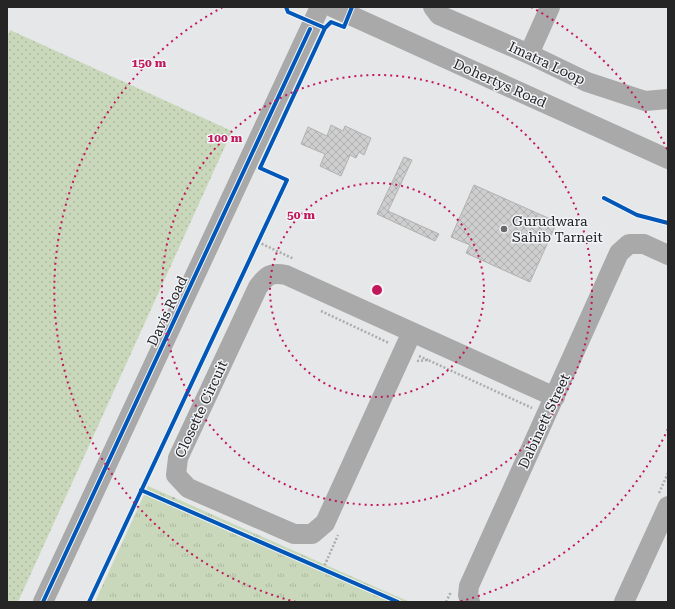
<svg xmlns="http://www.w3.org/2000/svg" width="675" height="609" font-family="'Roboto Serif',serif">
<defs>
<pattern id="grass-dots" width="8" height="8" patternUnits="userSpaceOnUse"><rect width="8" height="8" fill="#c9d8ba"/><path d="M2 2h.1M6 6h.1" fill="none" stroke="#acb9a0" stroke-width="1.8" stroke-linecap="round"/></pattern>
<pattern id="park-tufts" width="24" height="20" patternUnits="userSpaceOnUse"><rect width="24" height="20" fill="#c9d8ba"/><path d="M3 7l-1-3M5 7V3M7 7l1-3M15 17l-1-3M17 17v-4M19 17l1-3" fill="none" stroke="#acb9a0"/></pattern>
<pattern id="building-cross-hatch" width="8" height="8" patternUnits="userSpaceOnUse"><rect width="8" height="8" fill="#cecece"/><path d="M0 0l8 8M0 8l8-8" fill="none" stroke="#b1b1b1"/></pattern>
</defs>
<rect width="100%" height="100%" fill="#e6e7e8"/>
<path fill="url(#grass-dots)" d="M10,30L232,131L18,602H7V37Z"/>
<path fill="url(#park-tufts)" d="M148,486L380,589L410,602H95Z"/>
<path fill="url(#building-cross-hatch)" stroke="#b1b1b1" d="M331,125L343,131L345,126L371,138L364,155L359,152L356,158L350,155L341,176L320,166L325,154L301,144L308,127L327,136Z
M404,157L412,160L388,211L439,234L435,241L377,214Z
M474,185L557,222L530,282L466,253L470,245L451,237Z"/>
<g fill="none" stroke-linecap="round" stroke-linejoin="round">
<path stroke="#abacac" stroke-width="2.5" stroke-dasharray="2 2" stroke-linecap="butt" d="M258,242L294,259
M321,311L389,343
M419,356L428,360
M417,361L428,360L532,408
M659,493L668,473
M172,503L174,497
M323,569L338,535
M446,602L451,592"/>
<path stroke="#a9a9a9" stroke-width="20" d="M332,7L668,159
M433,7L439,15L529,54L587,82L645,101L668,99
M529,54L550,7
M412,332L325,523L312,534H294L188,488L176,475L178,458L258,287C267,275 271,272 286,275L555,397
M43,602L320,7
M470,602L468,595L469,586L619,253L629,244H644L668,255
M624,602L668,506"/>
<g stroke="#f2f4f7" stroke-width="6">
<path id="cycleway" d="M286,7L288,12L325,28L331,22L344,27L352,7
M604,198L637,215L668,223
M141,490L398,602
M43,602L310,29
M89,602L287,180L260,168L325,28"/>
</g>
<use href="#cycleway" stroke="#0057b8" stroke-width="4"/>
</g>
<g fill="none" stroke="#c2185b" stroke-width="2" stroke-dasharray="2 4">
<circle cx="377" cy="290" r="107"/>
<circle cx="377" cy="290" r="215"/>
<path d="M668 429A322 322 0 0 1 458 602M296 602A322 322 0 0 1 223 7M531 7A322 322 0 0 1 668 151"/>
</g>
<circle fill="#69696a" stroke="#f2f4f7" stroke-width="1.5" cx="504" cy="229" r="4"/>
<g text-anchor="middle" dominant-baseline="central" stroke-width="3" stroke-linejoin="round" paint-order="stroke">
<g font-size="14" fill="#252526" stroke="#f2f4f7">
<text transform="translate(547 63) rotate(25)">Imatra Loop</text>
<text transform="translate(500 83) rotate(24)">Dohertys Road</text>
<text transform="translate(167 311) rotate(-65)">Davis Road</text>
<text transform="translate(201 409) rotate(-65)">Closette Circuit</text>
<text transform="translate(544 421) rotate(-65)">Dabinett Street</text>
</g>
<g font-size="14" fill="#252526" stroke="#f2f4f7" text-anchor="start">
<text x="512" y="221">Gurudwara<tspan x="512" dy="16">Sahib Tarneit</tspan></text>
</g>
</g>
<circle cx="377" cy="290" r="6" fill="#c2185b" stroke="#f2f4f7" stroke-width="2"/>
<g font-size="12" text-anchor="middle" font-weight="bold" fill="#c2185b" stroke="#f2f4f7" stroke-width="3" stroke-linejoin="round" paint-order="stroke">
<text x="149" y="67">150 m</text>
<text x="225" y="142">100 m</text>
<text x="301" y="219">50 m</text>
</g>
<rect width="675" height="609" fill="none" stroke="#252526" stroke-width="16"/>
</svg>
